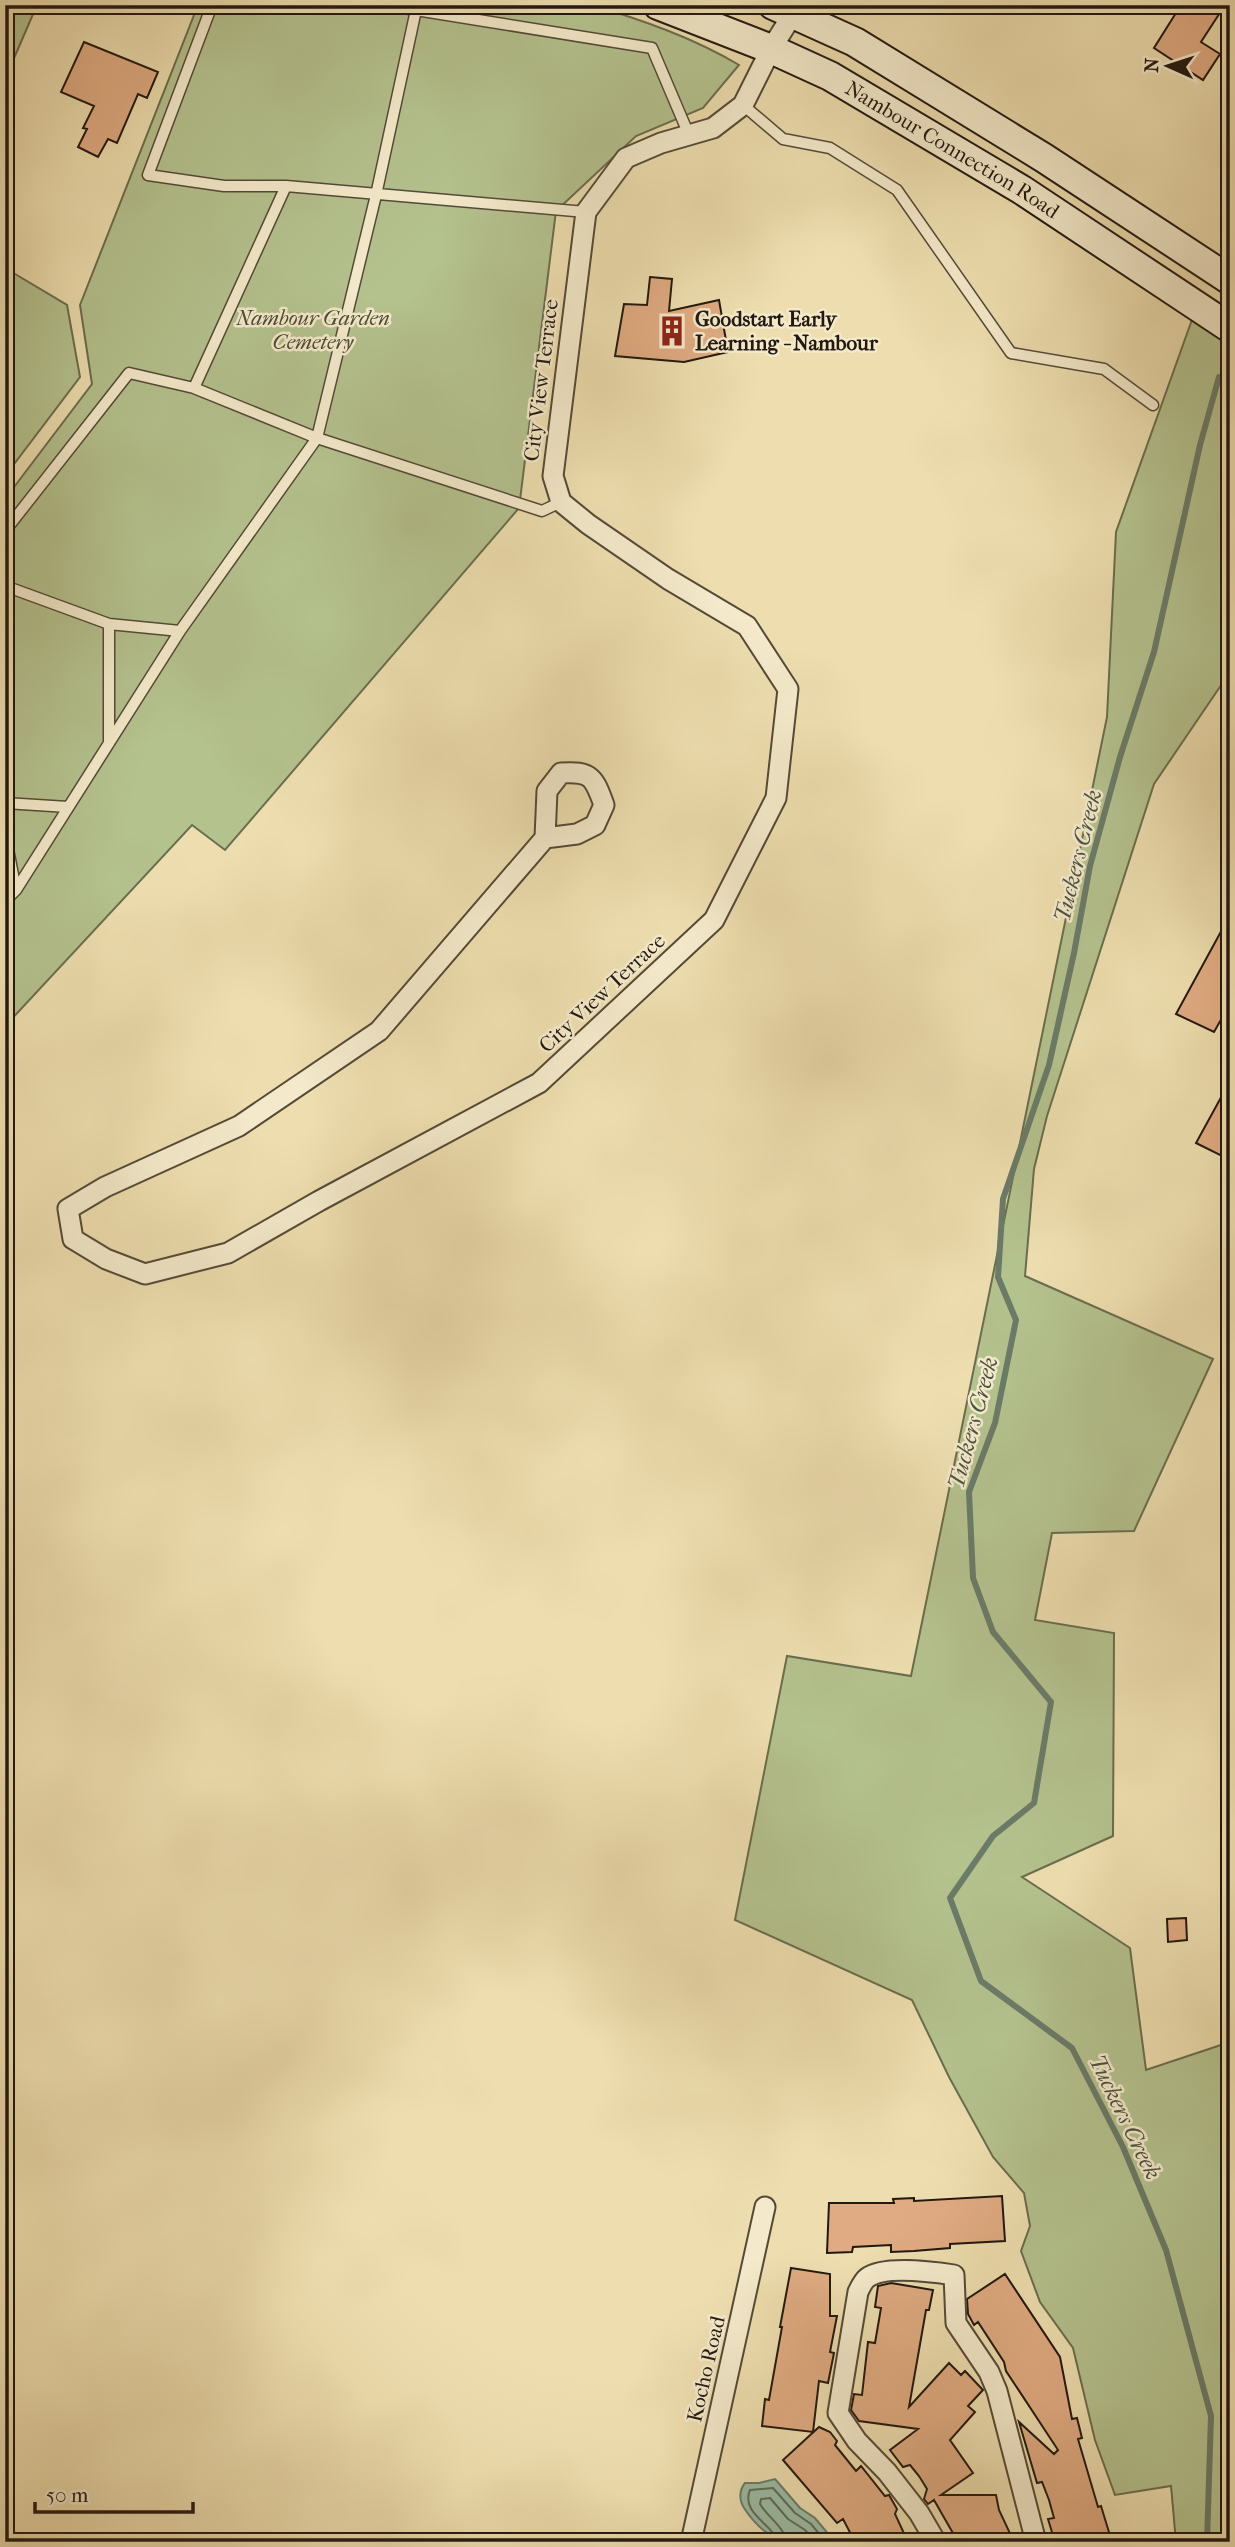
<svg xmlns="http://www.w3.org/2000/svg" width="1235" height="2547" font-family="'IM FELL French Canon',serif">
<rect width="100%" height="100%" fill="#eedeaf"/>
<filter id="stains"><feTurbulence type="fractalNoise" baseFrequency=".00286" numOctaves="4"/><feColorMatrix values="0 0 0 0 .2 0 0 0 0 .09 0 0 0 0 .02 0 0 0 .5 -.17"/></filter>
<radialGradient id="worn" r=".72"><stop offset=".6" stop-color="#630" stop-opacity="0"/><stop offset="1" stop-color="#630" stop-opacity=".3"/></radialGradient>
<path fill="#b4c28e" stroke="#6a6d4f" stroke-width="2" d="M5,5H37L5,79Z
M198,5H592C642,20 694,38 739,65L703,108L636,136L556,211L519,508L225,850L192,825L7,1024L5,1022V499L92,384L80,305Z
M5,268L67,305L80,377L5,476Z
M1194,314L1230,341V672L1154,784L1047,1116L1034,1169L1025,1276L1213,1359L1134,1531L1052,1533L1035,1620L1114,1633L1113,1836L1022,1877L1130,1948L1146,2070L1230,2042V2542H1176L1171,2486L1115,2495L1095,2440L1073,2348L1040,2302L1021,2251L1030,2226L1024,2193L993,2157L949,2077L912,2000L735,1920L787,1656L911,1676L1107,717L1116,532Z"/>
<path fill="#9bbda5" stroke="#6a7b69" stroke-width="2" d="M775,2479L800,2508L815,2518L835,2542C788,2542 770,2547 744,2508C739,2500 739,2490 745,2483H759Z"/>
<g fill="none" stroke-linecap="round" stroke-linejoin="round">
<path stroke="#5e6a5a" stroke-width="2" d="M777,2542C775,2525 740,2514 750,2490L773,2488L795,2513L811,2524L826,2542
M786,2542C785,2527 768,2518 760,2504L761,2499L770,2498L788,2519L805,2530L815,2542"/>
<path stroke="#6a7b69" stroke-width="6" d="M1207,2542L1211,2416L1166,2250L1123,2147L1072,2048L981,1981L950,1898L993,1836L1034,1803L1051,1702L993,1632L973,1578L969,1492L995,1423L1016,1320L998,1277L1003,1199L1049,1065L1074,953L1090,866L1120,757L1154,652L1200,445L1219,377"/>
</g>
<path fill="#e0ab82" stroke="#211810" stroke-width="2" d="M1181,5H1225L1201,42L1220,54L1203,80L1154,48Z
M84,42L158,72L147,98L138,94L117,143L108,139L98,157L78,147L87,129L83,128L94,106L61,92Z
M650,277L672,279L669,311L719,300L728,352L684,362L615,356L624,304L647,305Z
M1230,915V1004L1214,1032L1176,1014Z
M1230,1081V1160L1196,1143Z
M1186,1918L1187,1940L1168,1942L1167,1919Z
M1002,2196L1005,2241L950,2244V2248L914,2251L891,2252V2245L853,2247L852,2252L827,2253L829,2203H894L893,2199L914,2198V2201Z
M791,2268L830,2274V2316H837L830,2352L834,2353L828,2383L819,2381L813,2432L762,2426L765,2399L769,2400L782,2327H780Z
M1005,2274L1060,2357L1072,2419L1077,2418L1082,2438L1078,2439L1098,2507L1101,2506L1112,2542H1055L1048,2519L1054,2518L1049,2500L1042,2482L1037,2483L1019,2422L1054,2454L1058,2450L1006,2371L1004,2362L978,2322L974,2325L968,2314L967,2299Z
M891,2283L933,2290L929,2310H926L909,2407L949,2363L961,2375L965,2371L983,2390L968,2406L975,2412L950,2440L973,2473L941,2495H996L999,2510L1014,2542H958L934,2500L928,2504L924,2499L927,2489L919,2476L910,2465L903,2467L890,2450L918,2429L859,2421L851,2410L854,2394L862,2395L868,2342L875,2343L881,2308L875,2307L878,2286Z
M819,2427L830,2432L837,2441L835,2445L856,2471L861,2466L885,2496L889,2495L897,2509L895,2514L908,2542H855L843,2519L837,2523L783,2460Z"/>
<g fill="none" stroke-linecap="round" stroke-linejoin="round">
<g stroke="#544a38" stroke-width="13">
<path id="lane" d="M212,5L148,175L224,186H286L586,212
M385,5L652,48L689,135
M743,105L783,139L830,148L897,190L1011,353L1104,369L1153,405
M194,388L286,186
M5,531L129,373L194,388L317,438L376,195L416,10
M5,586L109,624V741
M109,624L180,631
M5,803L68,807
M5,834L16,890
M5,901L16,890L180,631L317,438L542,511L561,502"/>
</g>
<g stroke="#544a38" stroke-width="23">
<path id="street" d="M545,838L577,834L595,825L604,805C594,777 591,771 561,773L547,791L545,838L379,1031L239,1126L105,1187L68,1209L73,1239L106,1259L145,1274L228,1253L319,1201L539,1083L714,920L776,798L788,689L747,626L668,579L588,524L561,502L553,476L586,212L626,158L661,143L713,128L743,105L771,49L793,14
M691,2542L765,2207
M936,2542L919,2513L887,2472L857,2441L838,2413L858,2292C860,2288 863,2281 867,2278C884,2265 934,2272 954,2275L956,2323L989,2372L997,2391L1036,2542"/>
</g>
<g stroke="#211810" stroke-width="32">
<g id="secondary">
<path id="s1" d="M658,5L771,49L830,76L1022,190L1230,328"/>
<path d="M773,5L855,42L1044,158L1230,280"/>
</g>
</g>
<use href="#lane" stroke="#f4eacb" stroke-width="10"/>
<use href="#street" stroke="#f4eacb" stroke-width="19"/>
<use href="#secondary" stroke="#f4eacb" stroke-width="28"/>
</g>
<defs>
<g id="building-bare" transform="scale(2.415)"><path d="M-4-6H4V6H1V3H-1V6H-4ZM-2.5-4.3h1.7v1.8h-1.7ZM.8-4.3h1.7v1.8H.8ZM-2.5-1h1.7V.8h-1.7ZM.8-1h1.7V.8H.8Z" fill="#8f2418" stroke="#f4eacb" stroke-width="2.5" paint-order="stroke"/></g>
</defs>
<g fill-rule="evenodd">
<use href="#building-bare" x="672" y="331"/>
</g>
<g text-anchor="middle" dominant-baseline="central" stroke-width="5" stroke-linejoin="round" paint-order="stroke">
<g font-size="21" fill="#211810" stroke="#f4eacb">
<text stroke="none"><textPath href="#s1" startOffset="329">Nambour Connection Road</textPath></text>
<text transform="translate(541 380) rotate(-83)">City View Terrace</text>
<text transform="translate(602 993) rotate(-43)">City View Terrace</text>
<text transform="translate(706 2369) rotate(-77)">Kocho Road</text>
</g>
<g font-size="21" font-style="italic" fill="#4d4b36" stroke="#f4eacb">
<text x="313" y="318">Nambour Garden<tspan x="313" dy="24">Cemetery</tspan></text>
</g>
<g font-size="21" font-weight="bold" fill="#211810" stroke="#f4eacb" text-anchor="start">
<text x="695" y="319">Goodstart Early<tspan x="695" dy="24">Learning - Nambour</tspan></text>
</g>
<g font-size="23" font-style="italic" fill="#4c5244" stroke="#f4eacb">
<text transform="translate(1078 856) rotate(-76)">Tuckers Creek</text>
<text transform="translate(973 1423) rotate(-75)">Tuckers Creek</text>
<text transform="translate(1125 2117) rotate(64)">Tuckers Creek</text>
</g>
</g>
<rect width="1235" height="2547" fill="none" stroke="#eedeaf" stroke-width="28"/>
<rect x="7" y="7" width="1221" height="2533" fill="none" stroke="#211810" stroke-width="3.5"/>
<rect x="14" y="14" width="1207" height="2519" fill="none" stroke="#211810" stroke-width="2"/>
<g transform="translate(1168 66) rotate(273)" stroke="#f4eacb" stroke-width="5" paint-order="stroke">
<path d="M0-5L12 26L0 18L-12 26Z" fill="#211810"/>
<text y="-10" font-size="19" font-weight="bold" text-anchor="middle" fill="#211810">N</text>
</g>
<path d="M35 2502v10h158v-10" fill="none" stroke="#211810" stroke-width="3.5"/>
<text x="46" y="2502" font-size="21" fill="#211810" stroke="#f4eacb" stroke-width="5" paint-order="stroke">50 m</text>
<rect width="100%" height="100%" filter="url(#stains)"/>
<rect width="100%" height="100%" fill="url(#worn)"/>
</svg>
